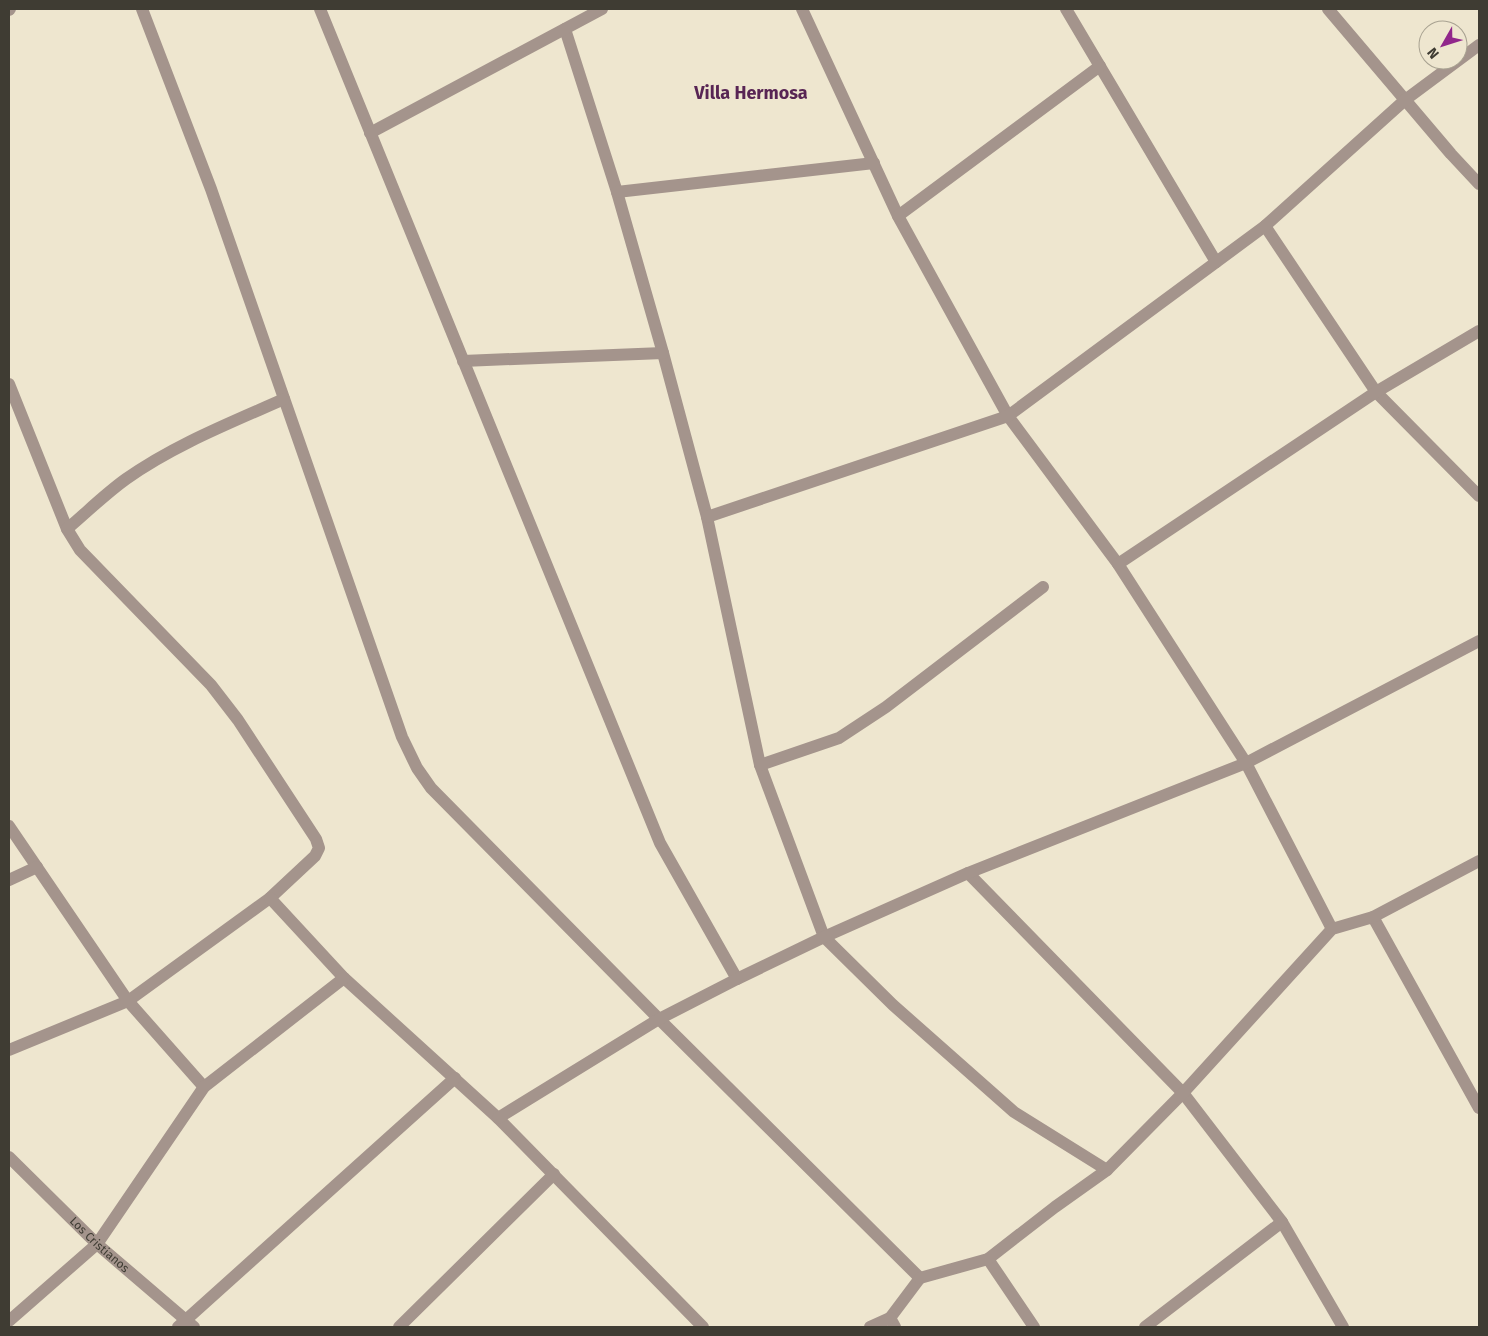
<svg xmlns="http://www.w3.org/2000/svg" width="1488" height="1336" font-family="'Fira Sans',sans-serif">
<rect width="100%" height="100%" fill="#eee6cf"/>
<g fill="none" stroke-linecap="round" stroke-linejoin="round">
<g stroke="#a4948c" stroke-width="12">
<path d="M142,9L211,189L402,737L417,768L431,788L659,1019L920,1278L890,1318L895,1327"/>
<path d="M320,9L660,843L737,979"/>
<path d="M802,9L898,216L1008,416L1118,564L1246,763L1332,929"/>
<path d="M1066,9L1216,262"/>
<path d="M1328,9L1451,154L1479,184"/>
<path d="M9,10L10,9"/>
<path d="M565,29L617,192L663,353L707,517L760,765L824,937L893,1005L1014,1112L1107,1170"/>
<path d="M370,133L602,9"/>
<path d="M617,192L874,163"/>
<path d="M898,216L1100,66"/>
<path d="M1265,226L1376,392L1479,496"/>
<path d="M463,361L663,353"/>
<path d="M9,384L67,529L80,550L211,685L238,720L316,839L319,848L315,856L270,898L128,1001L9,1050"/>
<path d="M707,517L1008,416L1265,226L1405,100L1479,45"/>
<path d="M67,529C86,513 105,494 126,479C174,445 230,423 284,399"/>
<path d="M1118,564L1376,392L1479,331"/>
<path d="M760,765L839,738L886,707L1043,587"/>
<path d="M9,826L128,1001L204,1087"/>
<path d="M968,873L1183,1093L1282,1222L1343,1327"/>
<path d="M9,880L37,867"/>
<path d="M270,898L344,978L498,1118L703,1327"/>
<path d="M1373,917L1479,1108"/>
<path d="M498,1118L659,1019L737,979L824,937L968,873L1246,763L1479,641"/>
<path id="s1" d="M9,1157L97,1244L194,1327"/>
<path d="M988,1259L1034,1327"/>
<path d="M920,1278L988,1259L1055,1207L1107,1170L1183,1093L1332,929L1373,917L1479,861"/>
<path d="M9,1321L97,1244L204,1087L344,978"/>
<path d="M178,1327L455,1078"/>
<path d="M399,1327L554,1174"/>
<path d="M870,1327L890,1318"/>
<path d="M1145,1327L1282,1222"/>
</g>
</g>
<g text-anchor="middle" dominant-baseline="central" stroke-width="4" stroke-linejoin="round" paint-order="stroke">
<g font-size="12" fill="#3f3c33" stroke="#eee6cf">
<text stroke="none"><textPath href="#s1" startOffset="126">Los Cristianos</textPath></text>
</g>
<g font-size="18" font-weight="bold" fill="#582554" stroke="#eee6cf">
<text x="751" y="93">Villa Hermosa</text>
</g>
</g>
<rect width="1488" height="1336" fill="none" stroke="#3f3c33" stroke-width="20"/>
<g transform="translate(1443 45) rotate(231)"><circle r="24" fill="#eee6cf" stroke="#a8a291"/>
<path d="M0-4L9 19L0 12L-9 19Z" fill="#91278b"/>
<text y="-8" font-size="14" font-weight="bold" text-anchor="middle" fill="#3f3c33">N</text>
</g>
</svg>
